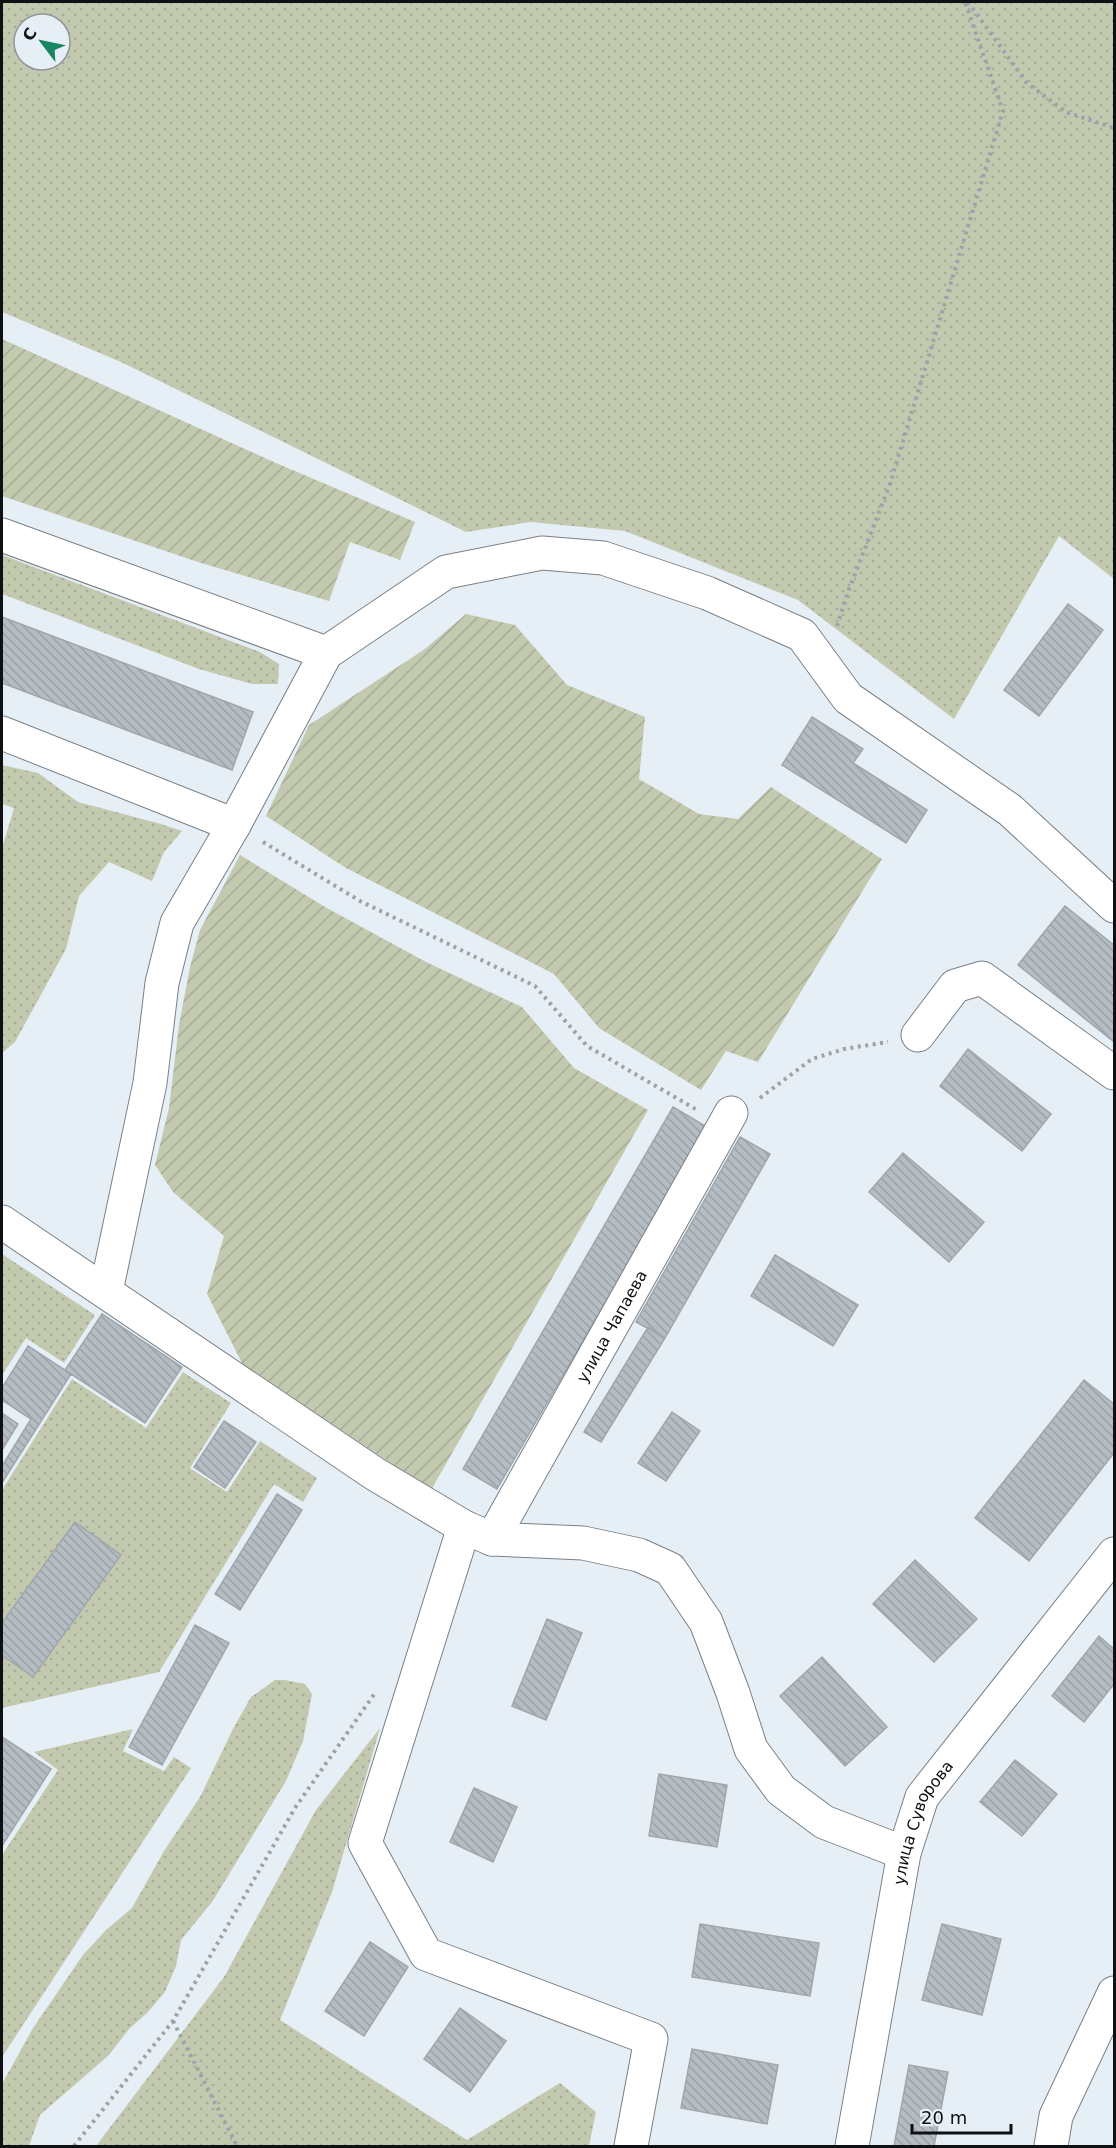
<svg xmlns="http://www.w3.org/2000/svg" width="1116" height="2148" font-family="'DejaVu Sans',sans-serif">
<defs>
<pattern id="grass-dots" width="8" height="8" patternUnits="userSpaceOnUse" patternTransform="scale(1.5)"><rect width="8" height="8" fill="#c2c9af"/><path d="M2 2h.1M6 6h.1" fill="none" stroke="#a6ac96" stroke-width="1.8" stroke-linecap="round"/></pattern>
<pattern id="garden-furrows" width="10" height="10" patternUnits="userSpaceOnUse" patternTransform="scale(1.5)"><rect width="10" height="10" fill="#c2c9af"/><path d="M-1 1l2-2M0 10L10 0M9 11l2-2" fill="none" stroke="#a6ac96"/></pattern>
<pattern id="building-back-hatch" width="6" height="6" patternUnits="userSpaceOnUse" patternTransform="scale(1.5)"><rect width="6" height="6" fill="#b5bdc3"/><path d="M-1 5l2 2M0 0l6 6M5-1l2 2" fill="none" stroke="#9aa1a7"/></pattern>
</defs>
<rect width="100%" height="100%" fill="#e7eff6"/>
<path fill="url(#grass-dots)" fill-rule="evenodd" d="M2,2H1114V579L1059,536L954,719L798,600L625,531L531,522L466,532L121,362L2,312ZM24,24H60V60H24Z
M2,555L260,652L279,664L278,684H252L199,669L2,594Z
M2,765L38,773L78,802L161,824L182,831L164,852L152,881L109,862L79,896L66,949L15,1042L2,1053V848L14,808L2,804Z
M2,1254L95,1315L64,1363L26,1338L2,1375Z
M183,1372L231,1403L190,1468L227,1492L260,1441L317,1478L303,1502L274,1484L159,1672L2,1708V1490L72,1379L146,1428Z
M275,1680H285L305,1684L312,1694L303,1741L286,1781L212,1902L181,1940L176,1966L165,1992L148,2012L129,2029L109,2055L40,2115L29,2146H2V2084L33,2028L83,1955L106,1930L132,1908L164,1851L200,1797L234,1727L251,1697Z
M380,1728L332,1892L280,2020L467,2140L560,2083L596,2112L589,2146H96L224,1977L316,1810Z
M133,1729L123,1751L164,1771L174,1757L191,1768L2,2057V1855L58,1770L34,1752Z"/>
<path fill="url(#garden-furrows)" d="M2,339L276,463L415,522L400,560L350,542L329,601L198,562L2,496Z
M466,614L515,625L567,685L645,717L639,779L699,814L738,819L771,787L882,859L758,1062L726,1051L701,1090L599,1028L554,974L346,868L266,816L309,725L425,649Z
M240,855L325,907L426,962L522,1007L574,1068L648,1110L431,1490L329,1422L245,1369L207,1294L224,1236L173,1192L155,1165L169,1108L179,1025L190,967L200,930Z"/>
<path fill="url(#building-back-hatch)" stroke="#9fa7ad" stroke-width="1.5" d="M1068,604L1103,630L1039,716L1004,690Z
M2,617L253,712L232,770L2,683Z
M812,717L863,749L853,763L927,810L906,843L782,765Z
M1065,906L1114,945V988L1111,993L1114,996V1042L1018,965Z
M968,1049L1051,1114L1022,1151L940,1086Z
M673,1107L707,1127L497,1489L463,1469Z
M740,1137L770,1154L665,1338L636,1322Z
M903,1153L984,1222L949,1262L869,1192Z
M775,1255L858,1305L833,1346L751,1296Z
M102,1314L182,1367L145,1423L65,1370Z
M648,1327L665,1338L601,1442L584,1432Z
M28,1346L71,1374L2,1483V1466L31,1419L2,1400V1388Z
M1084,1380L1114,1404V1453L1029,1561L975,1518Z
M672,1412L700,1431L666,1481L638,1463Z
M2,1413L18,1424L2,1450Z
M224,1421L256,1442L225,1488L194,1467Z
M277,1494L302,1510L240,1610L215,1594Z
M75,1522L121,1555L33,1677L2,1655V1623Z
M915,1560L977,1619L934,1662L873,1604Z
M547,1619L582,1633L546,1720L512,1706Z
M195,1625L229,1643L162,1765L129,1747Z
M1099,1636L1114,1649V1684L1084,1722L1052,1696Z
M822,1657L887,1727L845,1766L780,1696Z
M2,1737L51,1769L2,1846Z
M1015,1760L1057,1794L1022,1836L980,1802Z
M659,1774L727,1785L717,1847L649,1836Z
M474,1788L517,1807L493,1862L450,1842Z
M700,1924L819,1943L810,1996L692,1977Z
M942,1924L1001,1939L982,2015L922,2000Z
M370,1942L408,1967L364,2036L325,2011Z
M460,2008L506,2041L470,2092L424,2059Z
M692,2049L778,2065L767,2124L681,2108Z
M909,2065L948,2072L934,2146H894Z"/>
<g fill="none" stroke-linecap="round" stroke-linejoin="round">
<g stroke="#798086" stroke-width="35">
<g id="minor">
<path d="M2,535L326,653"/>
<path d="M2,733L234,825"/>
<path d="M918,1035L955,986L982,978L1114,1073"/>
<path d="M2,1222L375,1474L464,1527L492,1539L583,1543L639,1555L670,1569L706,1622L733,1693L751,1749L781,1790L824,1822L904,1853"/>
<path d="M106,1291L150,1083L162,983L177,923L234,825L326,653L446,572L542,553L603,558L707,593L802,635L848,698L1010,810L1114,906"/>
<path d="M464,1527L365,1843L426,1954L651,2039L631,2146"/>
<path id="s1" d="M492,1539L731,1113"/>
<path id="s2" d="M852,2146L904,1853L922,1797L1114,1554"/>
<path d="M1051,2146L1056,2116L1114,1993"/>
</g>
</g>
<path stroke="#9ca2a8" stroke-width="4" stroke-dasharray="3 4.5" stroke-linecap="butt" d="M968,2L1027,83L1066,112L1114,128
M837,626L848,592L890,484L1003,111L965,2
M263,842L360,901L535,986L587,1046L697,1110
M760,1098L812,1059L844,1049L888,1042
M173,2021L237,2146
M74,2146L173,2021L295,1808L375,1693"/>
<use href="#minor" stroke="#fff" stroke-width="33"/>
</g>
<g text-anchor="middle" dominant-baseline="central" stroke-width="6" stroke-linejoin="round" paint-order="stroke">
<g font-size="16" fill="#0e1013" stroke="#e7eff6">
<text stroke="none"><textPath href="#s1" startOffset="244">улица Чапаева</textPath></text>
<text stroke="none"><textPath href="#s2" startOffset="333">улица Суворова</textPath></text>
</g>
</g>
<rect width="1116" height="2148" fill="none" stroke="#0e1013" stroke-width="6"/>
<g transform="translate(42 42) rotate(302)"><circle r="28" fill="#e7eff6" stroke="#90969b" stroke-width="1.5"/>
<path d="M0-4.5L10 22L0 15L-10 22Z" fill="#198562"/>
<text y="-9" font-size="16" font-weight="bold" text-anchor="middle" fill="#0e1013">С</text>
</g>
<path d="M912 2124v9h99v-9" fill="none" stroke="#0e1013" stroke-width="3"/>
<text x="921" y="2124" font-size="18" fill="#0e1013" stroke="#e7eff6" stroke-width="4.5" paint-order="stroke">20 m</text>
</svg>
